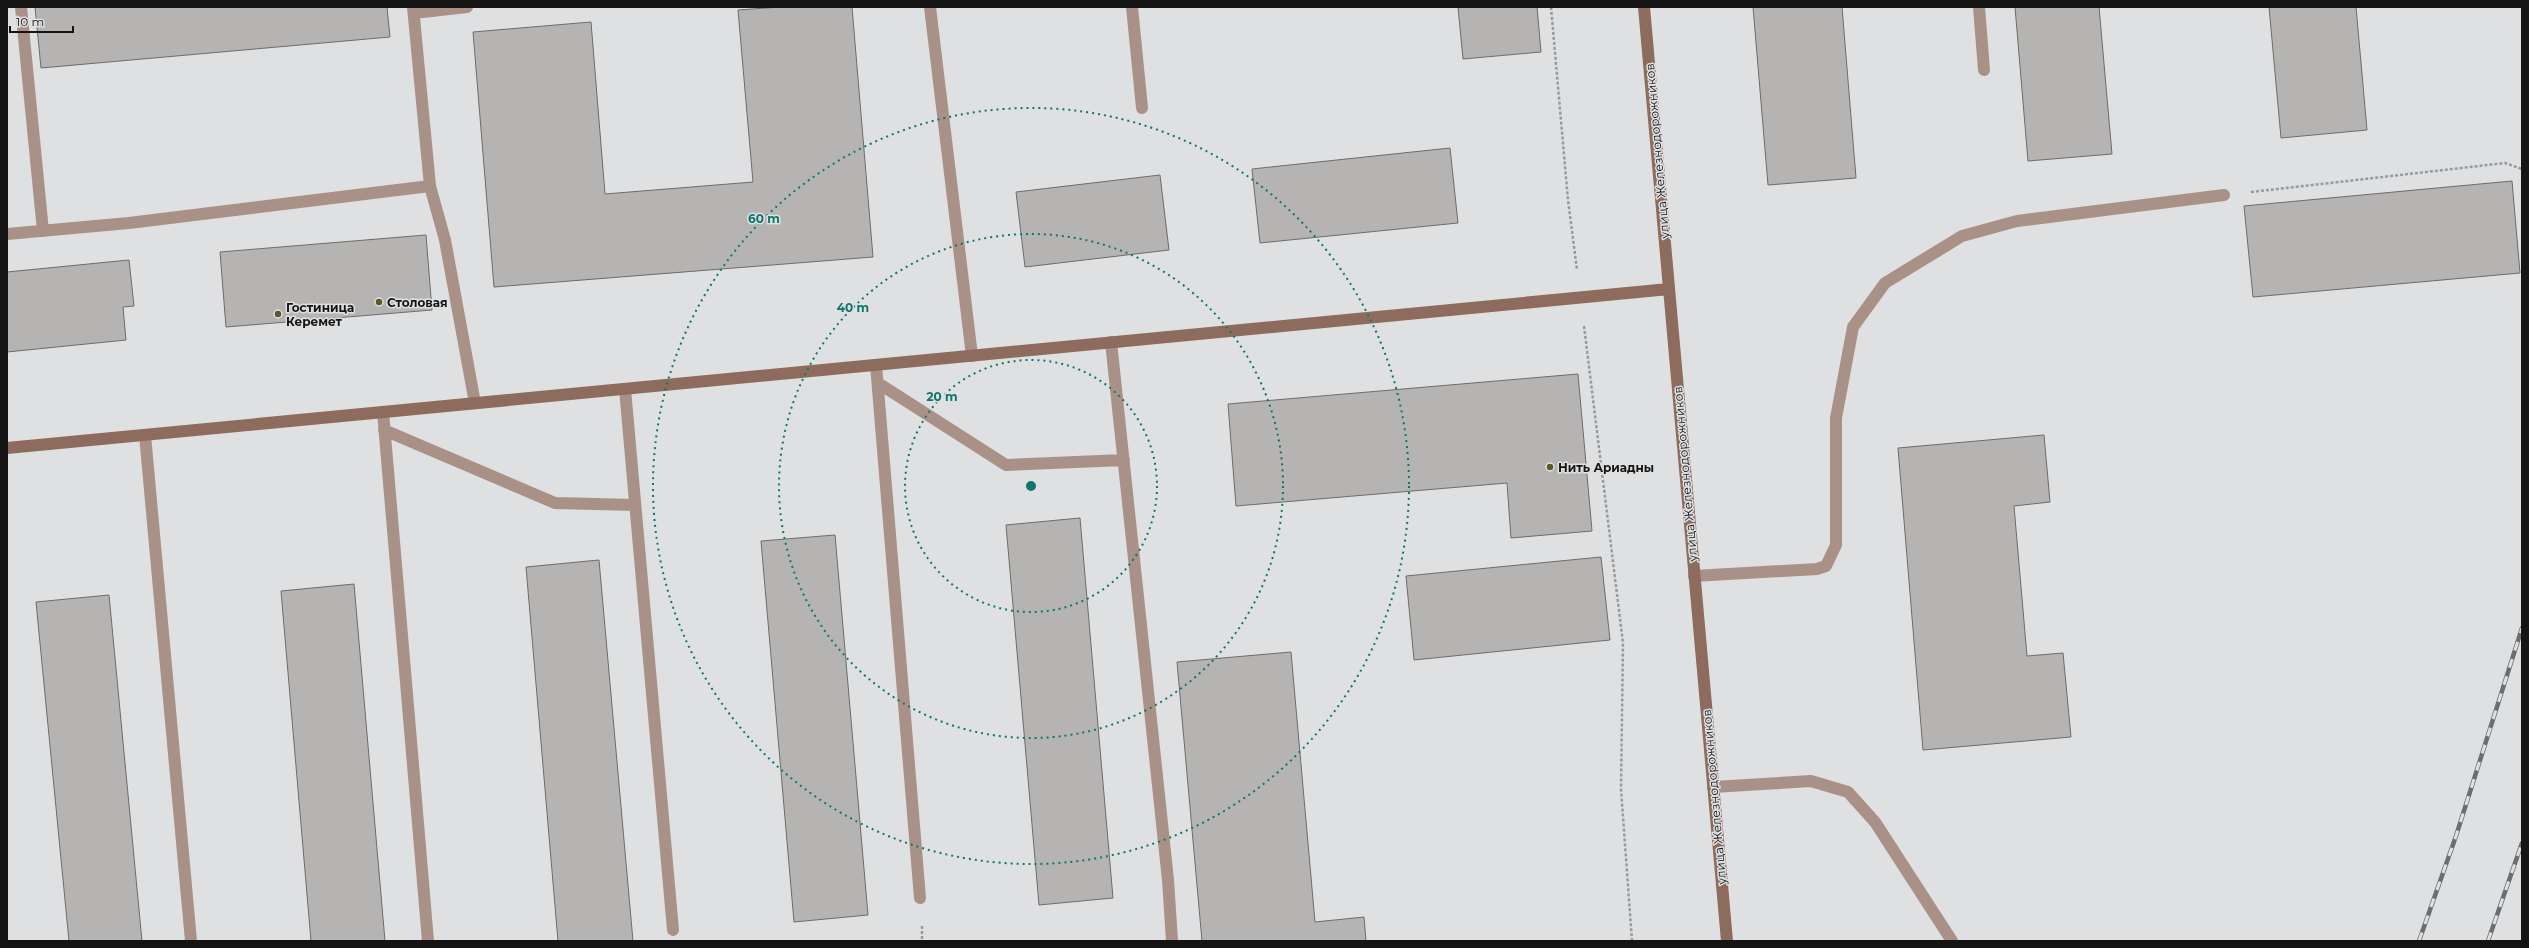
<svg xmlns="http://www.w3.org/2000/svg" width="2529" height="948" font-family="Montserrat,sans-serif">
<rect width="100%" height="100%" fill="#dfe0e1"/>
<path fill="#b6b4b3" stroke="#6e6c6b" d="M35,7H387L390,37L41,68Z
M780,7H852L873,257L494,287L473,32L591,22L605,194L753,182L738,10Z
M1458,7H1537L1541,52L1463,59Z
M1753,7H1842L1856,178L1768,185Z
M2015,7H2099L2112,154L2028,161Z
M2269,7H2356L2367,130L2281,138Z
M1450,148L1458,223L1260,243L1252,169Z
M1160,175L1169,250L1025,267L1016,192Z
M2512,181L2520,273L2253,297L2244,206Z
M426,235L432,310L226,327L220,252Z
M129,260L134,306L123,307L126,340L7,352V272Z
M1578,374L1592,531L1511,538L1507,483L1236,506L1228,404Z
M2044,435L2050,502L2014,506L2027,656L2063,653L2071,737L1923,750L1898,448Z
M1080,518L1113,898L1039,905L1006,525Z
M835,535L868,915L794,922L761,541Z
M1601,557L1610,640L1414,660L1406,576Z
M599,560L633,941H558L526,567Z
M354,584L385,941H311L281,591Z
M109,595L142,941H69L36,602Z
M1291,652L1315,922L1364,917L1366,941H1202L1177,662Z"/>
<g fill="none" stroke-linecap="round" stroke-linejoin="round">
<path stroke="#999a9b" stroke-width="2.5" stroke-dasharray="3 2" stroke-linecap="butt" d="M1551,7L1568,200L1577,270
M2251,192L2505,163L2522,169
M1584,326L1623,643L1621,789L1632,941
M922,926V941"/>
<path stroke="#a99187" stroke-width="12" d="M21,7L43,231
M413,7L430,186
M930,7L972,356
M1132,7L1142,108
M1979,7L1984,70
M414,13L467,7
M7,234L129,223L430,186L445,240L475,403
M1111,342L1168,880L1172,941
M876,365L920,898
M878,383L1006,465L1124,460
M625,389L673,930
M383,412L428,941
M384,430L555,503L635,505
M145,435L191,941
M1694,576L1817,569L1826,566L1836,545V418L1853,327L1885,283L1962,236L2017,221L2224,195
M1713,787L1811,781L1848,792L1875,822L1952,941"/>
<path stroke="#8d6b5d" stroke-width="12" d="M1644,7L1727,941
M7,448L1669,289"/>
<g stroke="#6c6d6e" stroke-width="4.5">
<path id="rail" d="M2419,941L2456,836L2522,628
M2488,941L2522,843"/>
</g>
<use href="#rail" stroke="#dfe0e1" stroke-width="3" stroke-dasharray="9" stroke-linecap="butt"/>
</g>
<g fill="none" stroke="#0f766e" stroke-width="2" stroke-dasharray="2 4">
<circle cx="1031" cy="486" r="126"/>
<circle cx="1031" cy="486" r="252"/>
<circle cx="1031" cy="486" r="378"/>
</g>
<g fill="#5b5a27" stroke="#dfe0e1" stroke-width="1.5">
<circle cx="379" cy="302" r="4"/>
<circle cx="278" cy="314" r="4"/>
<circle cx="1550" cy="467" r="4"/>
</g>
<g text-anchor="middle" dominant-baseline="central" stroke-width="3" stroke-linejoin="round" paint-order="stroke">
<g font-size="12" fill="#141415" stroke="#dfe0e1">
<text transform="translate(1657 151) rotate(-95)">улица Железнодорожников</text>
<text transform="translate(1685 474) rotate(-95)">улица Железнодорожников</text>
<text transform="translate(1714 797) rotate(-95)">улица Железнодорожников</text>
</g>
<g font-size="12" font-weight="bold" fill="#141415" stroke="#dfe0e1" text-anchor="start">
<text x="387" y="302">Столовая</text>
<text x="286" y="307">Гостиница<tspan x="286" dy="14">Керемет</tspan></text>
<text x="1558" y="467">Нить Ариадны</text>
</g>
</g>
<circle cx="1031" cy="486" r="6" fill="#0f766e" stroke="#dfe0e1" stroke-width="2"/>
<g font-size="12" text-anchor="middle" font-weight="bold" fill="#0f766e" stroke="#dfe0e1" stroke-width="3" stroke-linejoin="round" paint-order="stroke">
<text x="764" y="223">60 m</text>
<text x="853" y="312">40 m</text>
<text x="942" y="401">20 m</text>
</g>
<rect width="2529" height="948" fill="none" stroke="#141415" stroke-width="16"/>
<path d="M10 26v6h63v-6" fill="none" stroke="#141415" stroke-width="2"/>
<text x="16" y="26" font-size="12" fill="#141415" stroke="#dfe0e1" stroke-width="3" paint-order="stroke">10 m</text>
</svg>
